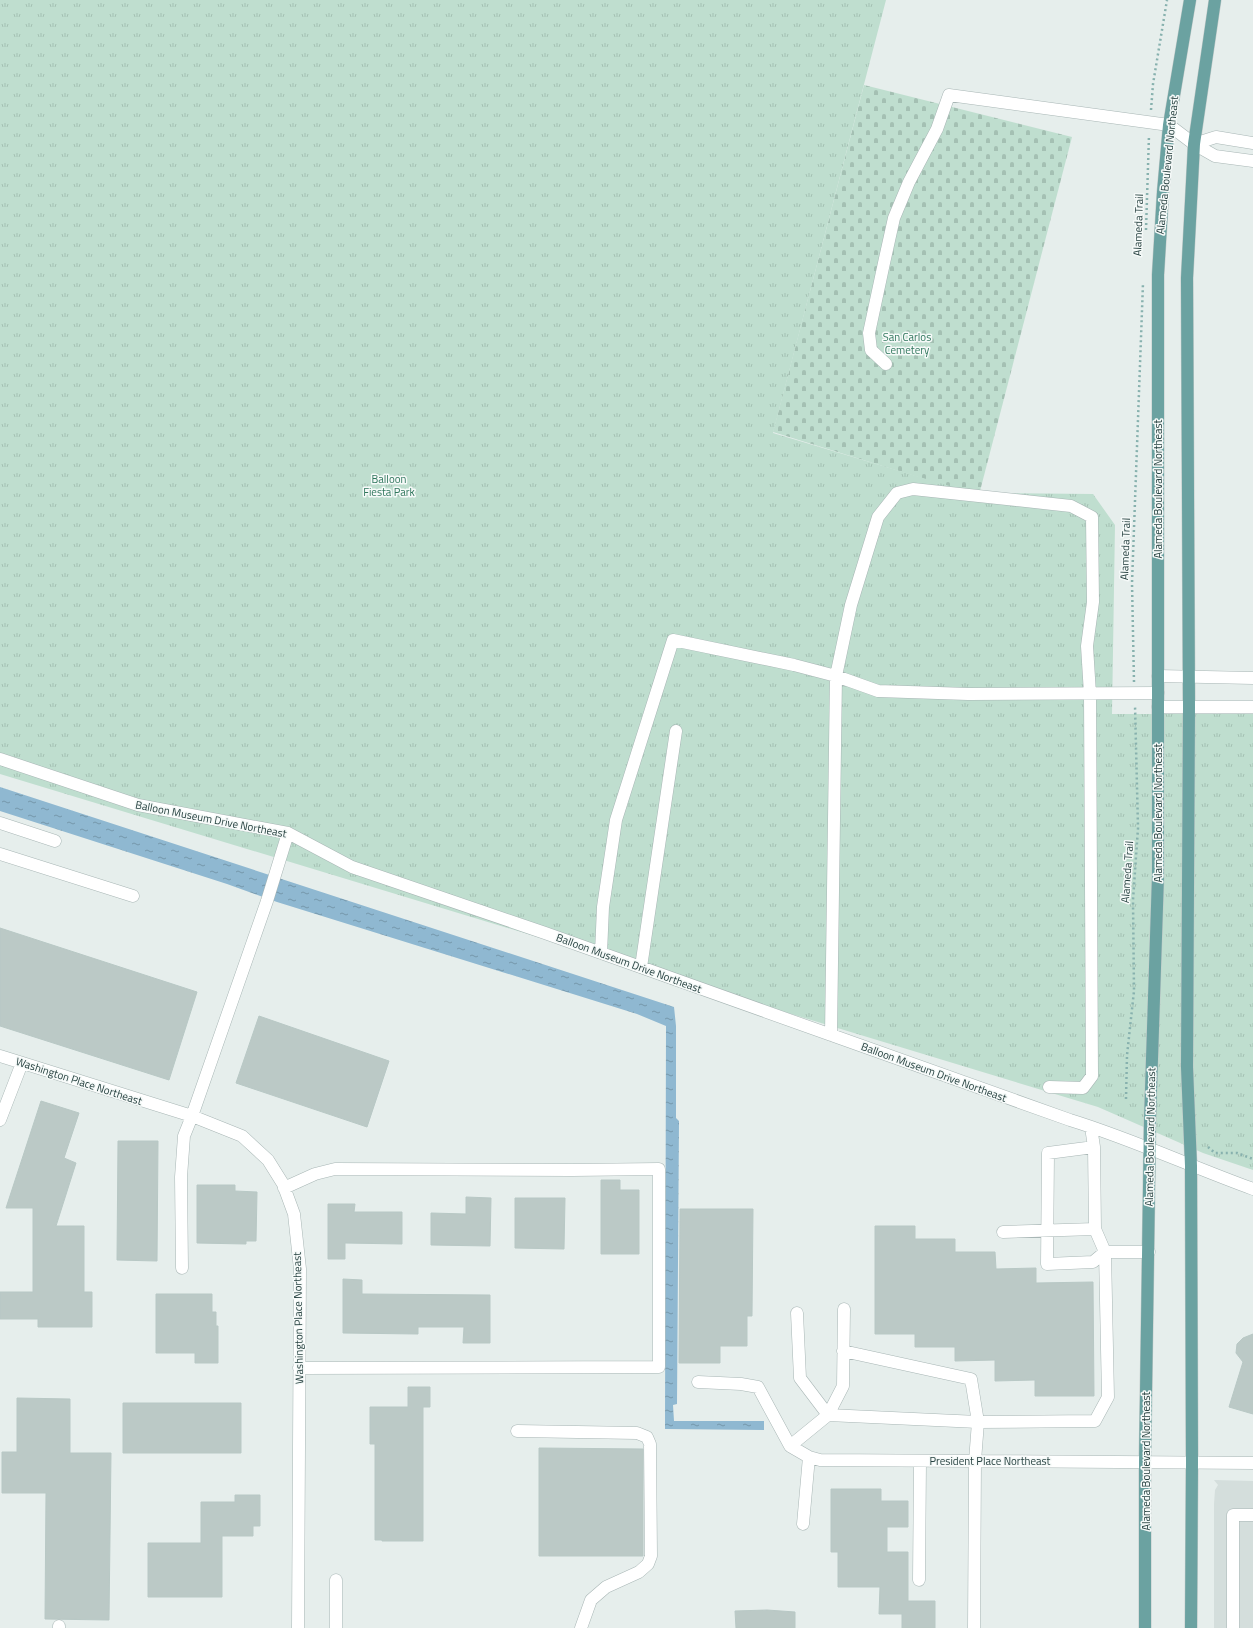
<svg xmlns="http://www.w3.org/2000/svg" width="1253" height="1628" font-family="'Titillium Web',sans-serif">
<defs>
<pattern id="cemetery-stones" width="16" height="16" patternUnits="userSpaceOnUse"><rect width="16" height="16" fill="#bfdecf"/><path d="M2 7V4a2 2 0 0 1 4 0v3zM10 15v-3a2 2 0 0 1 4 0v3z" fill="#a4c0b3"/></pattern>
<pattern id="park-tufts" width="24" height="20" patternUnits="userSpaceOnUse"><rect width="24" height="20" fill="#bfdecf"/><path d="M3 7l-1-3M5 7V3M7 7l1-3M15 17l-1-3M17 17v-4M19 17l1-3" fill="none" stroke="#a4c0b3"/></pattern>
<pattern id="water-ripples" width="26" height="14" patternUnits="userSpaceOnUse"><rect width="26" height="14" fill="#8fb8d1"/><path d="M2 4q2-2 4 0t4 0M15 11q2-2 4 0t4 0" fill="none" stroke="#7597ab"/></pattern>
</defs>
<rect width="100%" height="100%" fill="#e6eeec"/>
<path fill="#d4dedc" d="M1214,1480L1253,1481V1628H1214V1504L1215,1490L1218,1485Z"/>
<path fill="url(#cemetery-stones)" d="M864,85L1072,137L980,491H963L773,432Z"/>
<path fill="url(#park-tufts)" d="M0,0H886L773,433L973,493L1093,494L1115,525L1112,714H1253V1170L1203,1153L1098,1107L0,774Z"/>
<path fill="url(#water-ripples)" d="M0,787L674,1007L676,1026V1118L679,1121L677,1404L673,1405L674,1421H764V1430L665,1429L666,1026L637,1014L277,902L227,884L0,811Z"/>
<path fill="#bbc9c6" stroke="#b8c8c5" d="M0,928L197,992L169,1080L0,1026Z
M259,1016L389,1061L367,1127L236,1083Z
M41,1101L79,1113L64,1158L76,1163L56,1226H84V1292H92V1327H38V1319H0V1292H33V1208H6Z
M118,1141H158L157,1261L117,1260Z
M601,1180H620V1190H639V1254H601Z
M197,1185H235V1191L257,1192L256,1241H246V1244L197,1243Z
M466,1197L491,1198L490,1246L431,1245V1213L466,1214Z
M515,1198H565L564,1249L515,1248Z
M328,1204H355L354,1212H402V1244L345,1243V1259H328Z
M680,1209H753L752,1316H747V1346H720V1363H679Z
M875,1226H915V1239H955V1252H995L996,1269L1036,1268V1283L1093,1282L1094,1396H1035V1380L995,1381V1360L955,1361V1347H915V1334H875Z
M343,1279L362,1280V1294L490,1295V1343H463L464,1327H418V1334L343,1333Z
M156,1294H212V1312H216V1326H218V1363H195V1353H156Z
M1253,1334V1414L1229,1407L1243,1362L1236,1353L1237,1344L1243,1338Z
M408,1387H430V1407H423V1541H382V1540H375V1444H370V1407H408Z
M17,1398L70,1399V1453H111L109,1620L45,1619L46,1493H2V1452H17Z
M123,1403H241V1453H123Z
M539,1448L643,1449V1556H539Z
M831,1489H881V1501H908V1527H887V1552H908V1601H935V1628H902V1614H879L880,1587H838V1552H831Z
M235,1495H260V1526H253V1536H222V1597H148V1543H201V1502H235Z
M767,1610L795,1612V1628H736L735,1611Z"/>
<g fill="none" stroke-linecap="round" stroke-linejoin="round">
<g stroke="#a8b6b5" stroke-width="13">
<path id="minor" d="M1194,144L1216,137L1253,143
M886,364L871,350L869,333L884,263L894,218L909,182L937,129L949,95L1169,125L1194,144L1215,156L1253,161
M1158,676L1253,678
M1158,707H1253
M0,759L138,805L288,833L352,867L545,933L1070,1120C1132,1139 1192,1167 1253,1189
M0,823L55,841
M0,854L133,896
M601,953L603,907L616,820L673,640L794,665L836,676L878,691L968,694L1158,693
M641,967L676,731
M831,1035L836,676L851,605L878,517L897,493L913,489L1071,506L1092,517L1093,602L1087,646L1090,694L1092,1076L1083,1088L1049,1087
M0,1056L192,1116L242,1136L268,1160L283,1184L294,1214L300,1269L298,1628
M0,1120L22,1063
M1091,1127L1094,1147L1095,1229L1105,1252L1093,1262L1047,1264L1048,1153L1094,1147
M284,1188L315,1174L335,1169L572,1170L659,1169V1367L299,1368
M1003,1232L1095,1229
M182,1268L181,1177L184,1136L192,1116L267,901L288,833
M797,1313L800,1378L828,1415L843,1386L844,1309
M843,1351L971,1379L978,1422L1095,1421L1108,1397L1105,1252H1149
M698,1382L741,1384L758,1387L790,1446L809,1457L820,1460L1253,1463
M517,1431L637,1433L647,1437L650,1444L651,1556L648,1564L639,1572L606,1587L591,1600L581,1628
M790,1446L828,1415L978,1422L975,1461L974,1628
M803,1524L809,1457
M336,1580V1628
M919,1580L920,1461
M59,1626V1628
M1233,1628V1515H1253"/>
</g>
<g stroke="#c2cac9" stroke-width="13">
<path id="major" d="M1145,1628V1462L1150,1120L1158,876V275L1163,192L1169,125L1190,0
M1191,1628L1192,1462L1191,1166L1187,1067L1189,707L1187,278L1194,144L1215,0"/>
</g>
<path stroke="#87b1ae" stroke-width="2.5" stroke-dasharray="2 3" stroke-linecap="butt" d="M1151,110L1153,84L1167,0
M1146,230L1149,135
M1134,682L1132,583L1143,283
M1126,1099L1127,1055L1134,991L1133,900L1138,828L1135,705
M1208,1147L1215,1153H1237L1253,1159"/>
<use href="#minor" stroke="#fff" stroke-width="12"/>
<use href="#major" stroke="#6ba2a1" stroke-width="12"/>
</g>
<g text-anchor="middle" dominant-baseline="central" stroke-width="3" stroke-linejoin="round" paint-order="stroke">
<g font-size="11" fill="#25403f" stroke="#f6faf9">
<text transform="translate(1167 165) rotate(-84)">Alameda Boulevard Northeast</text>
<text transform="translate(1138 225) rotate(-88)">Alameda Trail</text>
<text transform="translate(1158 489) rotate(-90)">Alameda Boulevard Northeast</text>
<text transform="translate(1125 549) rotate(-88)">Alameda Trail</text>
<text transform="translate(1158 813) rotate(-90)">Alameda Boulevard Northeast</text>
<text transform="translate(211 819) rotate(11)">Balloon Museum Drive Northeast</text>
<text transform="translate(1127 872) rotate(-86)">Alameda Trail</text>
<text transform="translate(629 963) rotate(20)">Balloon Museum Drive Northeast</text>
<text transform="translate(934 1072) rotate(20)">Balloon Museum Drive Northeast</text>
<text transform="translate(79 1081) rotate(18)">Washington Place Northeast</text>
<text transform="translate(1150 1137) rotate(-89)">Alameda Boulevard Northeast</text>
<text transform="translate(298 1318) rotate(-91)">Washington Place Northeast</text>
<text x="990" y="1461">President Place Northeast</text>
<text transform="translate(1146 1461) rotate(-90)">Alameda Boulevard Northeast</text>
</g>
<g font-size="11" fill="#2f765c" stroke="#f6faf9">
<text x="907" y="337">San Carlos<tspan x="907" dy="13">Cemetery</tspan></text>
<text x="389" y="479">Balloon<tspan x="389" dy="13">Fiesta Park</tspan></text>
</g>
</g>
</svg>
